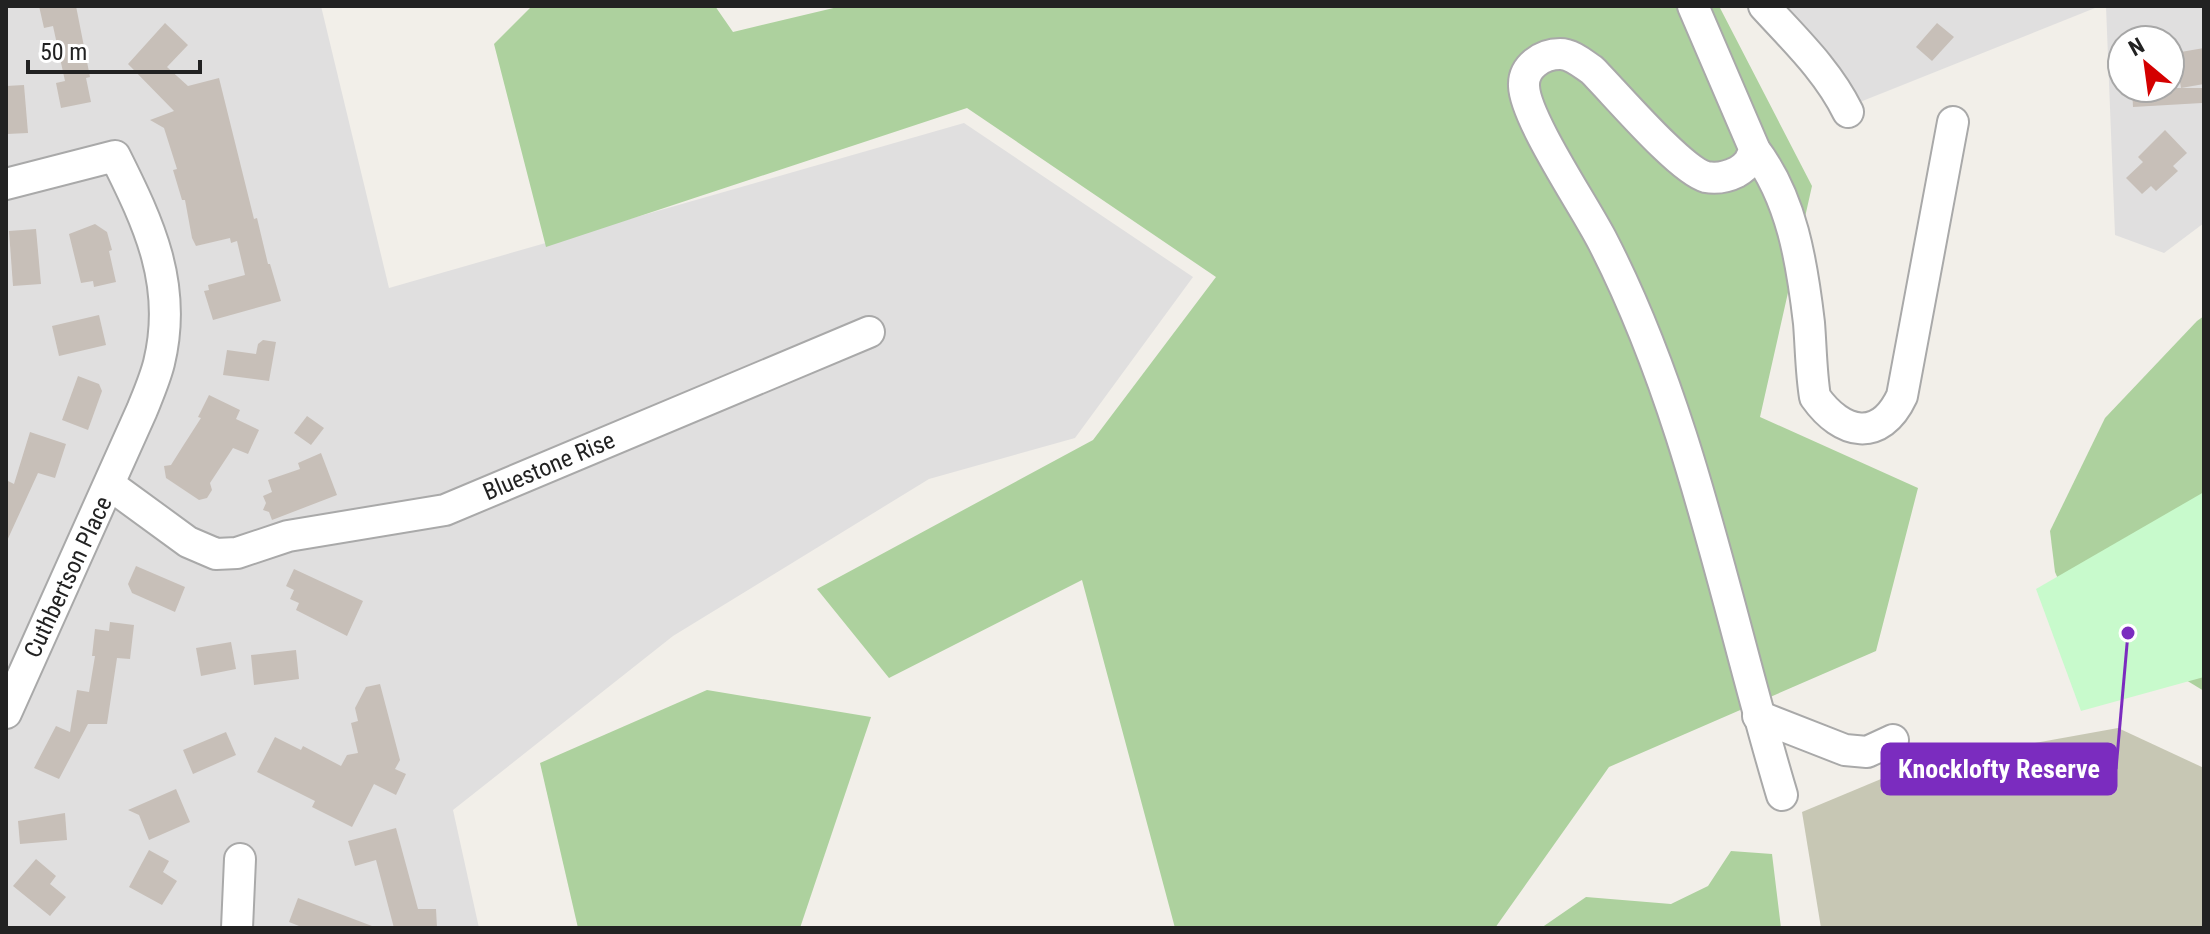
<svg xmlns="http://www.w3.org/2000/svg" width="2210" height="934" font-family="'Roboto Condensed',sans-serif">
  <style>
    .residential { fill: #e0dfdf; fill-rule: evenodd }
    .construction { fill: #c7c7b4 }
    .forest { fill: #add19e }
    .park { fill: #c8facc }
    .building { fill: #c7bfb8 }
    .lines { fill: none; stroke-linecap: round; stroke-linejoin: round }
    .minor-casing { stroke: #a9a9a9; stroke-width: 34 }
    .minor { stroke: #fff; stroke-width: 30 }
    .labels { text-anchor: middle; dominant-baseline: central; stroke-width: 6; stroke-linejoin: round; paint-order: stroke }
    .street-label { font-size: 24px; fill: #222; stroke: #fff }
    .leader { fill: none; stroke: #7b2cbf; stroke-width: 3 }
    .callout-dot { fill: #7b2cbf; stroke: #fff; stroke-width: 3 }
    .callout { fill: #7b2cbf; stroke: #7b2cbf; stroke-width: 3 }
    .callout-label { font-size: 26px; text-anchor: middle; font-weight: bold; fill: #fff }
  </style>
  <rect width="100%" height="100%" fill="#f2efe9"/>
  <!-- residential -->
  <g class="residential">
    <polygon points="6,6 321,6 389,288 964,123 1193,277 1075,438 929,479 673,636 453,810 479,928 6,928"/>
    <polygon points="1776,6 2100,6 1860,102"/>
    <path d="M 2106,6 L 2204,6 L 2204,223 L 2164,253 L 2115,235 ZM 2122,40 L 2170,40 L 2170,88 L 2122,88 Z"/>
  </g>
  <!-- construction -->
  <polygon class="construction" points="2118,728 2204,768 2204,928 1821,928 1802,812 1917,764"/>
  <!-- forest -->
  <g class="forest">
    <polygon points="532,6 715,6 733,32 842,6 1719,6 1812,186 1760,417 1918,488 1876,651 1609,767 1495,928 1175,928 1082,580 889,678 817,589 1093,440 1216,277 967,108 546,247 494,44"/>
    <polygon points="2204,316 2204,691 2072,611 2055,572 2050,531 2105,418 2197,321"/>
    <polygon points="707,690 871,717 800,928 578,928 540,763"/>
    <polygon points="1731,851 1772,854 1781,928 1541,928 1586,897 1671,904 1708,886"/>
  </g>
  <!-- park -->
  <polygon class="park" points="2204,492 2204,677 2081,711 2036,589"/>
  <!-- building -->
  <g class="building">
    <polygon points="39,6 76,6 90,77 86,78 91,102 61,108 56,83 65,81 53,26 44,28"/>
    <polygon points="165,23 188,45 167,67 188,86 219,78 254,219 257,218 268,264 270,264 281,301 213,320 204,291 209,290 208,285 245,275 237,241 231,243 230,238 196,246 192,238 185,200 182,200 173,170 177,169 164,128 150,120 174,111 128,64"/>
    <polygon points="1937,23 1954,37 1932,61 1916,47"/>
    <polygon points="2204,48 2204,84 2181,88 2175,53"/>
    <polygon points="24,85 28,133 7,134 6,86"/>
    <polygon points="2132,88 2202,88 2202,103 2133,107"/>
    <polygon points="2165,130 2187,153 2173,166 2178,171 2156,191 2151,186 2142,194 2126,178 2143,162 2138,157"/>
    <polygon points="95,224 107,232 112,250 109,251 116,282 94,287 93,281 81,283 69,234"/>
    <polygon points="36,229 41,284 13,286 9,231"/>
    <polygon points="99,315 106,345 59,356 52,326"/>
    <polygon points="263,340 276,342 269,381 223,375 227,350 256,354 258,344"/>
    <polygon points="78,376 99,384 102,391 88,430 62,420"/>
    <polygon points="209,395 240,410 236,419 259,430 248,454 233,448 210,483 212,490 207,498 199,500 166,478 164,466 171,465 183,446 201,418 198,417"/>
    <polygon points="307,416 324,428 311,445 294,433"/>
    <polygon points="30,432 66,444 55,478 38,473 6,543 6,480 14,484"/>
    <polygon points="321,453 337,495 272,520 269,512 263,510 266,503 263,496 272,492 268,480 300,469 298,463"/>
    <polygon points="136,566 185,587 175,612 132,593 128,584"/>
    <polygon points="294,569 363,601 347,636 296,610 299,603 290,599 294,590 286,586"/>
    <polygon points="110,622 134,625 130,659 117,658 107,724 88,724 59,779 34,768 56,726 70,732 77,690 89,692 95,656 92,656 95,629 109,631"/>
    <polygon points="231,642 236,669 201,676 196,648"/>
    <polygon points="296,650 299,679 254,685 251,655"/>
    <polygon points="380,684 400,760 395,769 406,774 396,795 374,784 352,827 312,807 315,801 257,772 275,737 301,750 303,746 341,766 347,755 358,753 351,723 358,721 355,708 366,687"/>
    <polygon points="226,732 236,755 193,774 183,750"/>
    <polygon points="176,789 190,822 149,840 139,815 128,810"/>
    <polygon points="65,813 67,840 20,844 18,821"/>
    <polygon points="396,828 418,909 436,909 437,928 394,928 376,860 355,866 348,841"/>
    <polygon points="149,850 169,861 163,872 177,881 162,905 129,887"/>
    <polygon points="36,859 56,876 50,884 66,897 50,916 13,886"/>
    <polygon points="298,898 372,926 371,928 304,928 289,922"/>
  </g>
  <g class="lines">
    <!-- minor casing -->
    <g class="minor-casing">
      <g id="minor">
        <path d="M 1693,6 L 1754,148 C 1752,160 1747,166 1737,172 C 1727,177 1717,179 1706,177 C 1680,170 1615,93 1592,70 C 1583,64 1572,54 1560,54 C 1542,54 1523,67 1524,86 C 1525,119 1586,208 1603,242 C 1691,413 1727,612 1782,795"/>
        <path d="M 1764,6 C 1795,40 1828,71 1848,112"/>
        <path d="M 1754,149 C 1792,198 1802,263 1809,323 C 1811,348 1811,372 1815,397 C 1842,435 1880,443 1902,396 L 1953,122"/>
        <path d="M 6,184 L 115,156 C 149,224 178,285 159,363 C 155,379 148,395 142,410 L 6,713"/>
        <polyline points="110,485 188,542 216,554 237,553 288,536 445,510 869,332"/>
        <polyline points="1758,716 1845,750 1867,752 1893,740"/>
        <polyline points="237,928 240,859"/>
      </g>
    </g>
    <!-- minor -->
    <use href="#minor" class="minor"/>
  </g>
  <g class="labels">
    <!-- street labels -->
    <g class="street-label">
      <text transform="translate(549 466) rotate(-23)">Bluestone Rise</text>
      <text transform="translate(68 577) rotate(-65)">Cuthbertson Place</text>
    </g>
  </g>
  <!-- callouts -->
  <path class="leader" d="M2128 633L2116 769"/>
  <circle class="callout-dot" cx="2128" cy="633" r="8"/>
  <rect class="callout" x="1882" y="744" width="234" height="50" rx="8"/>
  <g class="callout-label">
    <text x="1999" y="778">Knocklofty Reserve</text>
  </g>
  <!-- border -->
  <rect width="2210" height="934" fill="none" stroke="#222222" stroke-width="16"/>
  <!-- north arrow -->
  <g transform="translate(2146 64) rotate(331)"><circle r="38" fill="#ffffff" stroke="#a7a7a7" stroke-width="2"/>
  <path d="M0-6L14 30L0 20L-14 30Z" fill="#d40000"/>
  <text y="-12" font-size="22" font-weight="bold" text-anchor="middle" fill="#222222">N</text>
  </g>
  <!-- scale -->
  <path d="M28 60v12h172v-12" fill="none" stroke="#222222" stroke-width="4"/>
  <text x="40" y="60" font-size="24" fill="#222222" stroke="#ffffff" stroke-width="6" paint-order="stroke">50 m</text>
</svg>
